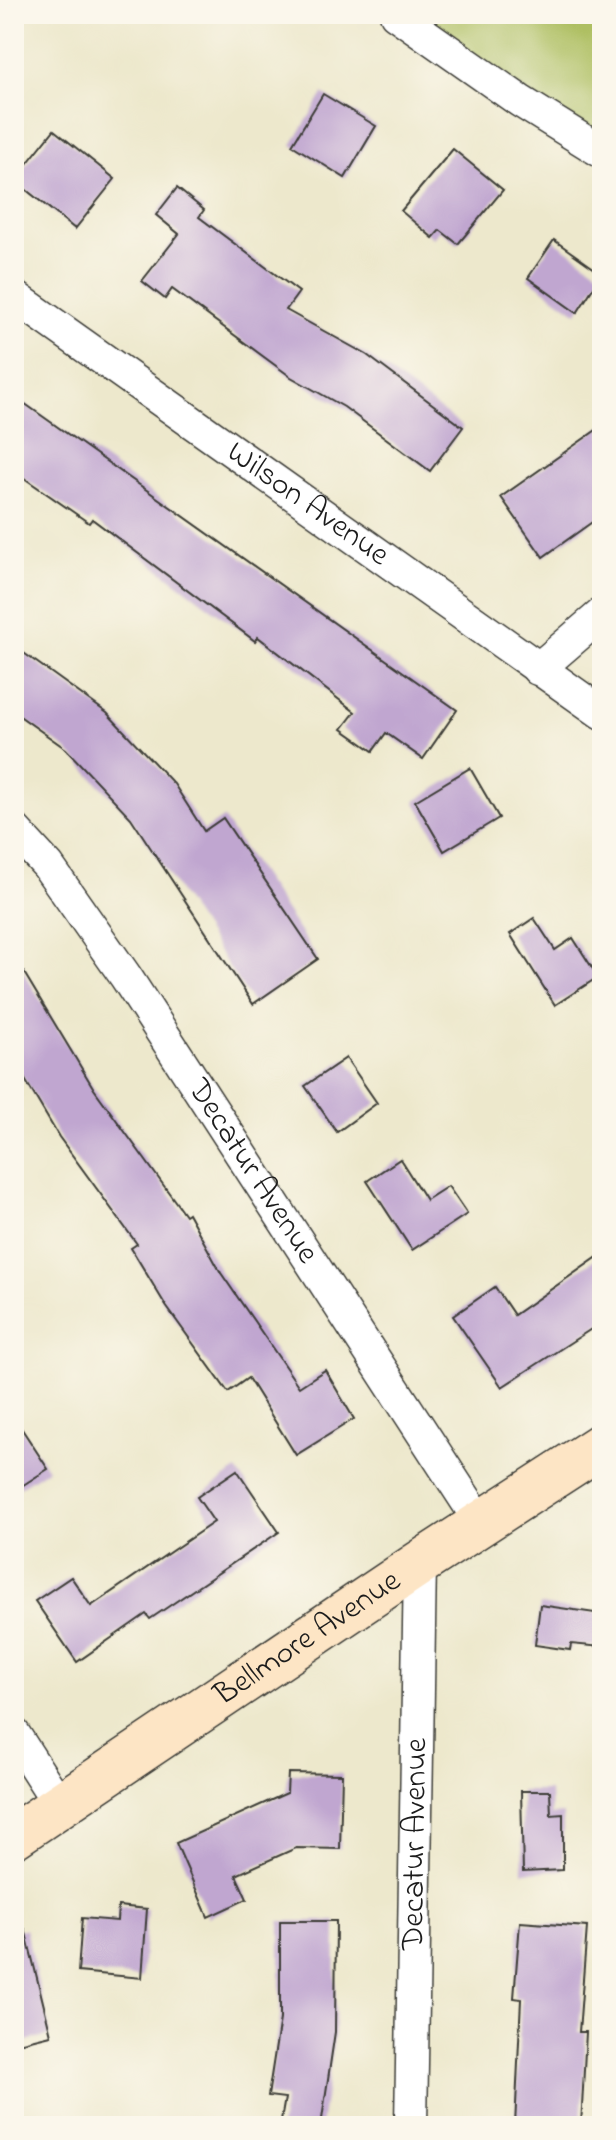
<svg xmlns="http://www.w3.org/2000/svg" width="616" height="2140" font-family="'Indie Flower',sans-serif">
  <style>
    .green { fill: #aebf62; stroke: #656e3f; stroke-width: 2 }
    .building { fill: #c0a6d0 }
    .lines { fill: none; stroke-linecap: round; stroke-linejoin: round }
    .street-casing { stroke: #3b3b36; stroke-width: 35 }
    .secondary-casing { stroke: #3b3b36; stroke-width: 47 }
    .street { stroke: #fff; stroke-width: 32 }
    .secondary { stroke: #fde5c5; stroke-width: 44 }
    .labels { text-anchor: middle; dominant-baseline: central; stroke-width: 6; stroke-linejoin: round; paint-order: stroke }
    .street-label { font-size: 32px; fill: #1c1c1c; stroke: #fbf7ec }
  </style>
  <rect width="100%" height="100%" fill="#fbf7ec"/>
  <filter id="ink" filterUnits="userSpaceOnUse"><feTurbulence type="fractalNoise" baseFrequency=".0125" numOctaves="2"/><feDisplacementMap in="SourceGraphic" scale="16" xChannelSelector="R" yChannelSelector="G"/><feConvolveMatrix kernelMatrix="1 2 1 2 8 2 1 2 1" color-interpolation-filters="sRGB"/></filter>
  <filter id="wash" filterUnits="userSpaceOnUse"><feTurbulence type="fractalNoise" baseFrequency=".006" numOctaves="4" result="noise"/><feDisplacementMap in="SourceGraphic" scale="32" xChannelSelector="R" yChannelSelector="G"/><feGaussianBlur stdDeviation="1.8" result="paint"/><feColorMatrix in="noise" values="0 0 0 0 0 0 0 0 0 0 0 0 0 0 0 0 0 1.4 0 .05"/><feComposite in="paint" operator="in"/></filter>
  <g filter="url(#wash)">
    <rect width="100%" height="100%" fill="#ede8cc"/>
    <!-- green -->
    <polygon class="green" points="409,14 602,14 602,143"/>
    <g id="blocks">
      <!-- building -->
      <g class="building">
        <polygon points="323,94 376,126 345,178 292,145"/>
        <polygon points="54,130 115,179 75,229 14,180"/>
        <polygon points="453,149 503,190 458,244 440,230 433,238 401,211"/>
        <polygon points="177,188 204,210 199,217 299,292 286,310 367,355 463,427 430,471 344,407 291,377 172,289 165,299 142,281 179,234 156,215"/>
        <polygon points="554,240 602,274 577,313 528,278"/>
        <polygon points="14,396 457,710 423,759 386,733 373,751 342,729 355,712 258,637 255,641 92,519 89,523 14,471"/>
        <polygon points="602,426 602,515 543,557 501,497"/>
        <polygon points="14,646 107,713 174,784 204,831 223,818 318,959 253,1004 131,818 66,749 14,712"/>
        <polygon points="470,768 499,818 444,851 415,801"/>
        <polygon points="534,918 555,950 573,938 598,977 555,1005 510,934"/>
        <polygon points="14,956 94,1089 185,1215 188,1213 221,1273 299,1387 325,1370 354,1419 296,1455 248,1378 228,1392 166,1306 131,1248 137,1244 59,1137 14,1061"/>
        <polygon points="346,1058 377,1103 337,1132 305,1086"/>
        <polygon points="400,1159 426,1200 448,1186 467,1214 412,1250 367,1181"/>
        <polygon points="602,1254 602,1322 502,1387 453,1316 495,1287 514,1315"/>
        <polygon points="14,1417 48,1469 14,1491"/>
        <polygon points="237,1470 279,1532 150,1619 146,1614 77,1662 35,1601 71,1577 91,1606 214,1522 197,1497"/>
        <polygon points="540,1605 602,1614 602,1647 571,1644 570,1650 535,1645"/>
        <polygon points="288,1773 342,1774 340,1849 296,1848 236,1875 247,1899 208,1917 176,1843 287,1793"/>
        <polygon points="521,1791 550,1791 551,1815 563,1814 563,1870 523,1872"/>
        <polygon points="118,1906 147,1909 142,1978 78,1972 82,1918 117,1921"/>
        <polygon points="280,1921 336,1921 335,2032 321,2126 280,2126 285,2098 268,2096 280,2019"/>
        <polygon points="520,1922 587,1927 579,2032 586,2032 581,2126 515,2126 521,1999 514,1998"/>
        <polygon points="25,1929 51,2035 14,2044 14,1930"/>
      </g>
    </g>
  </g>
  <g filter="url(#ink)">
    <use href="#blocks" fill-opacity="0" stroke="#3b3b36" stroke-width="2"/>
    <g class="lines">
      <!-- street casing -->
      <g class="street-casing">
        <g id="street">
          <polyline points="396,14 520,101 602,152"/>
          <path id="s1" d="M 14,296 L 602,713"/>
          <polyline points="538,669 602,614"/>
          <path id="s2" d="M 14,829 L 48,866 L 126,977 L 481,1523"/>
          <polyline points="14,1734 59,1804"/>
          <path id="s3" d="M 411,2126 L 420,1563"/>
        </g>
      </g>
      <!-- secondary casing -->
      <g class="secondary-casing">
        <g id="secondary">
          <path id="s4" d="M 14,1836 L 420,1563 L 602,1445"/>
        </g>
      </g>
      <!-- street -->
      <use href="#street" class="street"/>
      <!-- secondary -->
      <use href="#secondary" class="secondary"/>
    </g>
  </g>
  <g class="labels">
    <!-- street labels -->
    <g class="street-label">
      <text stroke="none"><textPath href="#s1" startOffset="360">Wilson Avenue</textPath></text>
      <text stroke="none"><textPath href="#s2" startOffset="418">Decatur Avenue</textPath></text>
      <text stroke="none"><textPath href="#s4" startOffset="354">Bellmore Avenue</textPath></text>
      <text stroke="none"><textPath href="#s3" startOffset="282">Decatur Avenue</textPath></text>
    </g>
  </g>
  <!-- margin -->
  <rect width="616" height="2140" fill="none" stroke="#fbf7ec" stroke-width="48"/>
</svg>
